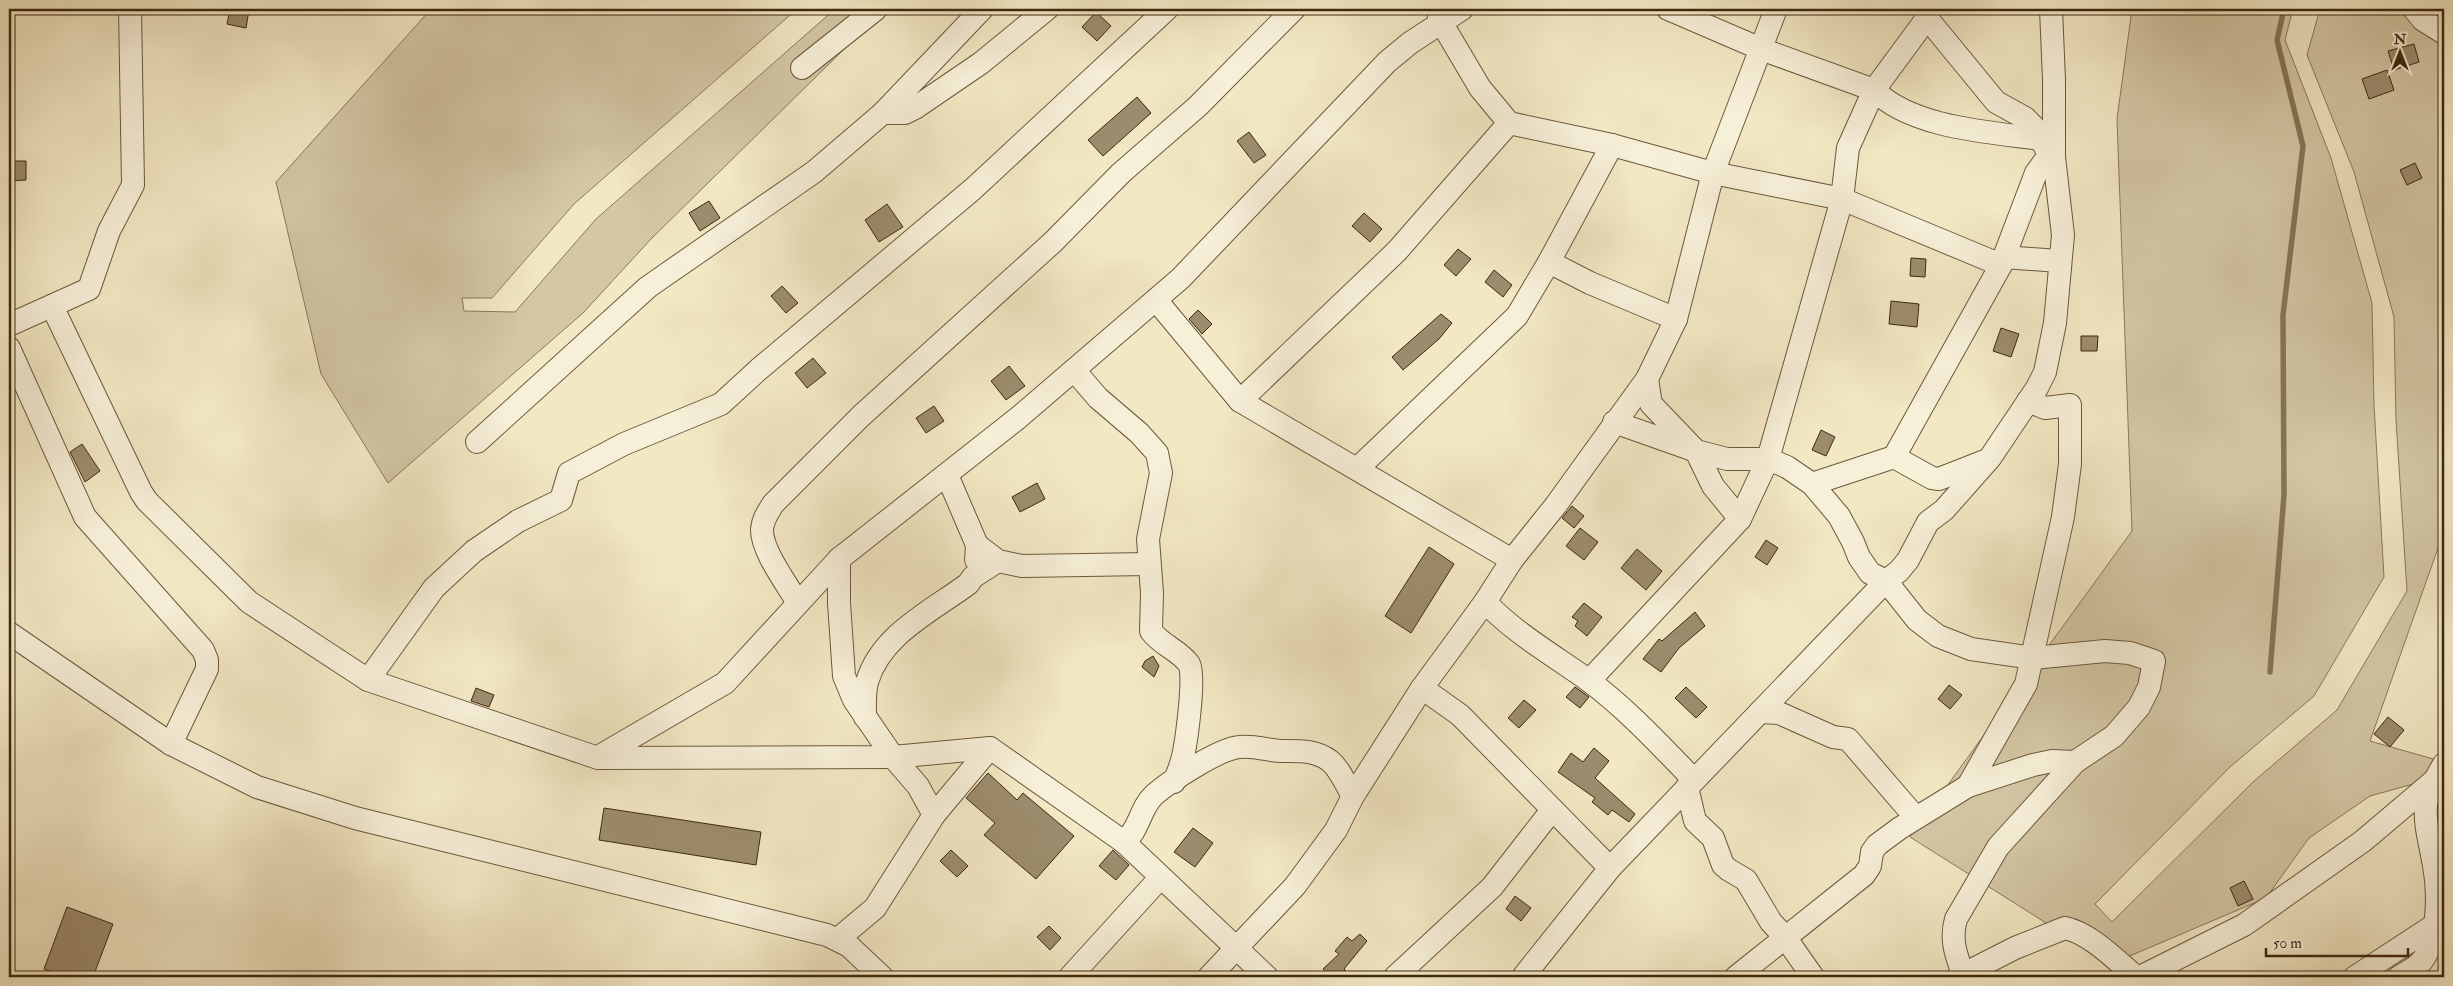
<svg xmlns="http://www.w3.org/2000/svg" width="2453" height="986" font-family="'IM FELL Double Pica',serif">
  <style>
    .green { fill: #d4c7a5; stroke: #8a785a }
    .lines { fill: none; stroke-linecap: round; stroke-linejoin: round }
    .stream { stroke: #867456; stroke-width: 5.5 }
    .building { fill: #9c8c6d; stroke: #3f280f }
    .minor-casing { stroke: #6c583c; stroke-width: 24 }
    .minor { stroke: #f7f0d9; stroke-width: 22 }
  </style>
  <rect width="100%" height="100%" fill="#f2e8c4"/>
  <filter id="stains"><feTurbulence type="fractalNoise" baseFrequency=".004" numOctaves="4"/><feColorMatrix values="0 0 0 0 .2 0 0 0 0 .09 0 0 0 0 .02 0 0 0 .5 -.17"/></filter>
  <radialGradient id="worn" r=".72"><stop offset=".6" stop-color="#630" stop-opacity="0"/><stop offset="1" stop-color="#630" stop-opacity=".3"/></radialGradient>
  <!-- green -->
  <g class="green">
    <polygon points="431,9 797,9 574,204 492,298 462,298 464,311 515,312 596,219 835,9 885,9 651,239 583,313 388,483 321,374 276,182"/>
    <polygon points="2132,9 2293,9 2285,40 2331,158 2372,303 2374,405 2384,577 2314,696 2230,767 2095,904 2112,922 2253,782 2337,710 2407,591 2396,420 2394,317 2354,172 2307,55 2320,9 2444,9 2444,531 2370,741 2444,762 2442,776 2370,796 2309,838 2266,898 2111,964 1910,837 2132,531 2117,119"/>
  </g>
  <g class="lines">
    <!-- stream -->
    <polyline class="stream" points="2270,672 2284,495 2283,315 2303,146 2277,40 2284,9"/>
  </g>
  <!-- building -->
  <g class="building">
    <polygon points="230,9 249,10 246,28 227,24"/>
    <polygon points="1096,12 1111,26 1097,41 1082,27"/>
    <polygon points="2414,44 2419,62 2394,70 2388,51"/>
    <polygon points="2387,70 2394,90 2369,99 2362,79"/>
    <polygon points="1137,97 1151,113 1103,156 1088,140"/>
    <polygon points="1249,132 1266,155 1254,163 1237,141"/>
    <polygon points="9,161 26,161 26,180 9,181"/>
    <polygon points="2415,163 2422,178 2407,185 2400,170"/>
    <polygon points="709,201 720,218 700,231 689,213"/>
    <polygon points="887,204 903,227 879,242 865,220"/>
    <polygon points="1364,213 1382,229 1370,242 1352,226"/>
    <polygon points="1458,249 1471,259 1456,276 1444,265"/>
    <polygon points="1911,258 1926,259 1925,277 1910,276"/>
    <polygon points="1494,270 1512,285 1503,297 1485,282"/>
    <polygon points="782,286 798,303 786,313 771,296"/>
    <polygon points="1891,301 1919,304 1917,327 1889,324"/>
    <polygon points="1198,310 1212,324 1202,334 1189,319"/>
    <polygon points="1441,314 1452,323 1439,339 1403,370 1392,357"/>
    <polygon points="2001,328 2019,334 2011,357 1993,351"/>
    <polygon points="2081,336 2098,336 2097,351 2081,351"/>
    <polygon points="813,358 826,373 807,388 795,373"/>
    <polygon points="1009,366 1025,386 1006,400 991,381"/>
    <polygon points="934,406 944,421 926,433 916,418"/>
    <polygon points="1821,430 1835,437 1826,456 1812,450"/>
    <polygon points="82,444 100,471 85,482 70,452"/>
    <polygon points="1037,483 1045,499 1020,512 1012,497"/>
    <polygon points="1572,506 1584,516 1574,528 1562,518"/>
    <polygon points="1580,528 1598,542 1584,560 1566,546"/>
    <polygon points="1766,540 1778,548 1767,565 1755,557"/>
    <polygon points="1429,547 1454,564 1411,633 1385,616"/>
    <polygon points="1637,549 1662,571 1646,590 1621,568"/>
    <polygon points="1584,603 1602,617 1587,636 1575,626 1578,621 1572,617"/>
    <polygon points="1695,612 1705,626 1679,648 1661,672 1643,659 1659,639 1662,641"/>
    <polygon points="1153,656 1159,666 1154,677 1142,667 1145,661"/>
    <polygon points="1949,685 1962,695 1950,709 1938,699"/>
    <polygon points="1575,687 1589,697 1580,708 1566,697"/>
    <polygon points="1686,687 1707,707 1696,718 1675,698"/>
    <polygon points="476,688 494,695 489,707 471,701"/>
    <polygon points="1524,700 1536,710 1519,728 1508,718"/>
    <polygon points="2388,717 2404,730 2390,747 2374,734"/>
    <polygon points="1594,748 1609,761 1595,778 1635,814 1629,822 1612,810 1608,815 1592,802 1595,798 1558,772 1571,753 1583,762"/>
    <polygon points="988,773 1017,800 1023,793 1074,836 1036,879 984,835 995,823 966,798"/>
    <polygon points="604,808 761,832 756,865 599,840"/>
    <polygon points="1193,828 1213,843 1195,867 1174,852"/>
    <polygon points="951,850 968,866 957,877 940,861"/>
    <polygon points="1113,850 1129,865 1116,880 1099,866"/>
    <polygon points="2244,881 2253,899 2238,906 2230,888"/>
    <polygon points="1515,896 1531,908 1521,921 1506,909"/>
    <polygon points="67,907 113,924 93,977 67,977 44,969"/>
    <polygon points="1049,926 1061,938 1050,950 1037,937"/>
    <polygon points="1360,934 1367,941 1344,969 1352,977 1330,977 1323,969 1339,954 1335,951 1347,937 1352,941"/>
  </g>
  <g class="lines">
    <!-- minor casing -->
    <g class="minor-casing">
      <g id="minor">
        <polyline points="1437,9 1441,22 1480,88 1509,123 1612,145 1713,173 1842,199 2001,265"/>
        <path d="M 1668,9 L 1761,49 L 1874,90 C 1912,128 1989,132 2041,139 L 2047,151 L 2054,157 L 2044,162 L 2036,173 L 2001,265 L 1894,457 L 1812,484"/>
        <polyline points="1925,9 1927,18 1996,102 2025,118 2034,127 2041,139"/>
        <polyline points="2414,9 2423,20 2444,33"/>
        <polyline points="802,68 876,9"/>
        <polyline points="883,113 905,113 915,108 981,63 1047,9"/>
        <polyline points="2003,257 2059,261"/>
        <polyline points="1549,262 1590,283 1676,319"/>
        <polyline points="1156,300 1240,401 1512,560"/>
        <polyline points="52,306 141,492 147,501 249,602 368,680 598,758 893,757 990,748 1124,842 1267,977"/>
        <polyline points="9,325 89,289 109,231 133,185 130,9"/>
        <polyline points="9,348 85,517 203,650 207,660 207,669 171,744"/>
        <path d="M 1074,370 L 1098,398 L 1139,433 L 1157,453 L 1161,473 L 1148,539 L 1152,593 L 1151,631 C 1161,645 1179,650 1189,664 C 1196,673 1186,746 1182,760 C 1180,768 1177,775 1174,782"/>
        <polyline points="1647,379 1651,404 1696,451 1713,486 1740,519"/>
        <polyline points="1240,401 1397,251 1509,123"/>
        <path d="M 1614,422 L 1696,451 L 1727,459 L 1768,459 L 1787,467 L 1812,484 L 1839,516 L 1853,542 L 1859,557 L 1870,573 L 1886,581 L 1917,620 L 1938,636 L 1971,649 L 2033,658 L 2105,651 L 2130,653 L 2154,661 L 2149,687 L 2139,707 L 2114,736 L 2075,762 L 1998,847 L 1956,919 C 1950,939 1956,955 1963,974"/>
        <polyline points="477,442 648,287 814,172 883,113 982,9"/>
        <polyline points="1894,457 1932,478 1939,479 1985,461"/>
        <polyline points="1358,468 1517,316 1549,262 1612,145"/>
        <polyline points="947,475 977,545 976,560"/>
        <polyline points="977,545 998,561 1022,566 1148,564"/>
        <polyline points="839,559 839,603 844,676 854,700 893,757 918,786 934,815"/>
        <path d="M 1485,602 C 1516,634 1553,655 1588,680 C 1627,709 1660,745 1694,780"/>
        <path d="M 798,603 C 787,584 761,550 762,529 C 763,519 768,512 773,504 L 861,416 L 1053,242 L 1121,173 L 1198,106 L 1294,9"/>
        <polyline points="9,633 171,744 257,787 355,818 827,935 849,946 882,977"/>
        <polyline points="368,680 434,588 474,551 518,521 561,500 569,473 624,444 721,404 758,370 973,189 1167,9"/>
        <polyline points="1589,681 1740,519 1768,459 1842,199 1848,148 1874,90 1927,18"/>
        <polyline points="1422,688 1460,715 1610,868"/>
        <polyline points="1760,712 1779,713 1833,737 1848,739 1916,818"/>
        <path d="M 865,717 C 865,706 864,693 867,682 C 881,635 930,612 968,584 L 973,577 L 998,561"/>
        <polyline points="598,757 725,683 839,559 1018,418 1181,278 1387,62 1410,43 1462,9"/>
        <polyline points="1968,786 2026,684 2063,517 2070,464 2070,405 2045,408 2028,401"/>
        <polyline points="1687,787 1695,821 1713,838 1723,865 1729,870 1746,880 1771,922 1785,937 1813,977"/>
        <path d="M 1124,842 C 1139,831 1140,808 1154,795 C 1170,781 1220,748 1240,747 C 1254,745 1269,751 1282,751 C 1299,751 1316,750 1330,761 C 1340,769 1346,785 1353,796"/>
        <polyline points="838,939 875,908 934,815 990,748"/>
        <polyline points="1070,977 1160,878"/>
        <polyline points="1209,977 1295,886 1336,830 1353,796 1422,688 1485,602 1512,560 1556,505 1647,379 1676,319 1713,173 1776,9"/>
        <polyline points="1395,977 1492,887 1552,810"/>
        <polyline points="1523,977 1610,868 1886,581 1899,571 1908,560 1928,522 1944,510 1990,458 2037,388 2045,372 2055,323 2063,235 2054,157 2054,80 2051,9"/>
        <polyline points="1736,977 1864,875 1870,866 1872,852 1877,845 1900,828 1968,786 2033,765 2052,761 2075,762"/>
        <path d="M 1958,977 L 2015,948 L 2065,928 C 2090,933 2117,961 2136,977"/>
        <polyline points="2140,977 2244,925 2363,841 2435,780"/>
        <polyline points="2355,977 2436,924"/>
        <path d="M 2399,977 C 2406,973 2415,968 2421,962 C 2439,941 2439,891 2434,866 C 2431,846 2424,825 2426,805 C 2428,791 2437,776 2444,764"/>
      </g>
    </g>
    <!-- minor -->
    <use href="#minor" class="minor"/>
  </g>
  <!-- margin -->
  <rect width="2453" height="986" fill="none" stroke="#f2e8c4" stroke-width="30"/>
  <rect x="10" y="10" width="2433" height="966" fill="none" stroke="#3f280f" stroke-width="2.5"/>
  <rect x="15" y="15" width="2423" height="956" fill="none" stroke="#3f280f"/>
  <!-- north arrow -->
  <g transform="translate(2400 52)" stroke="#f7f0d9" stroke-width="4" paint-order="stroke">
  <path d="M0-4L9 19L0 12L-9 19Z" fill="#3f280f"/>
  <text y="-8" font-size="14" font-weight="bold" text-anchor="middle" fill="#3f280f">N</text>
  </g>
  <!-- scale -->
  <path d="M2266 948v8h142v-8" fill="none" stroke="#3f280f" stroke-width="2.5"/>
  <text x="2273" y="948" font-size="15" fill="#3f280f" stroke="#f7f0d9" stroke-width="4" paint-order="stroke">50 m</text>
  <rect width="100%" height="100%" filter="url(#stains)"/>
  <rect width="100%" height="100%" fill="url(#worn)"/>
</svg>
